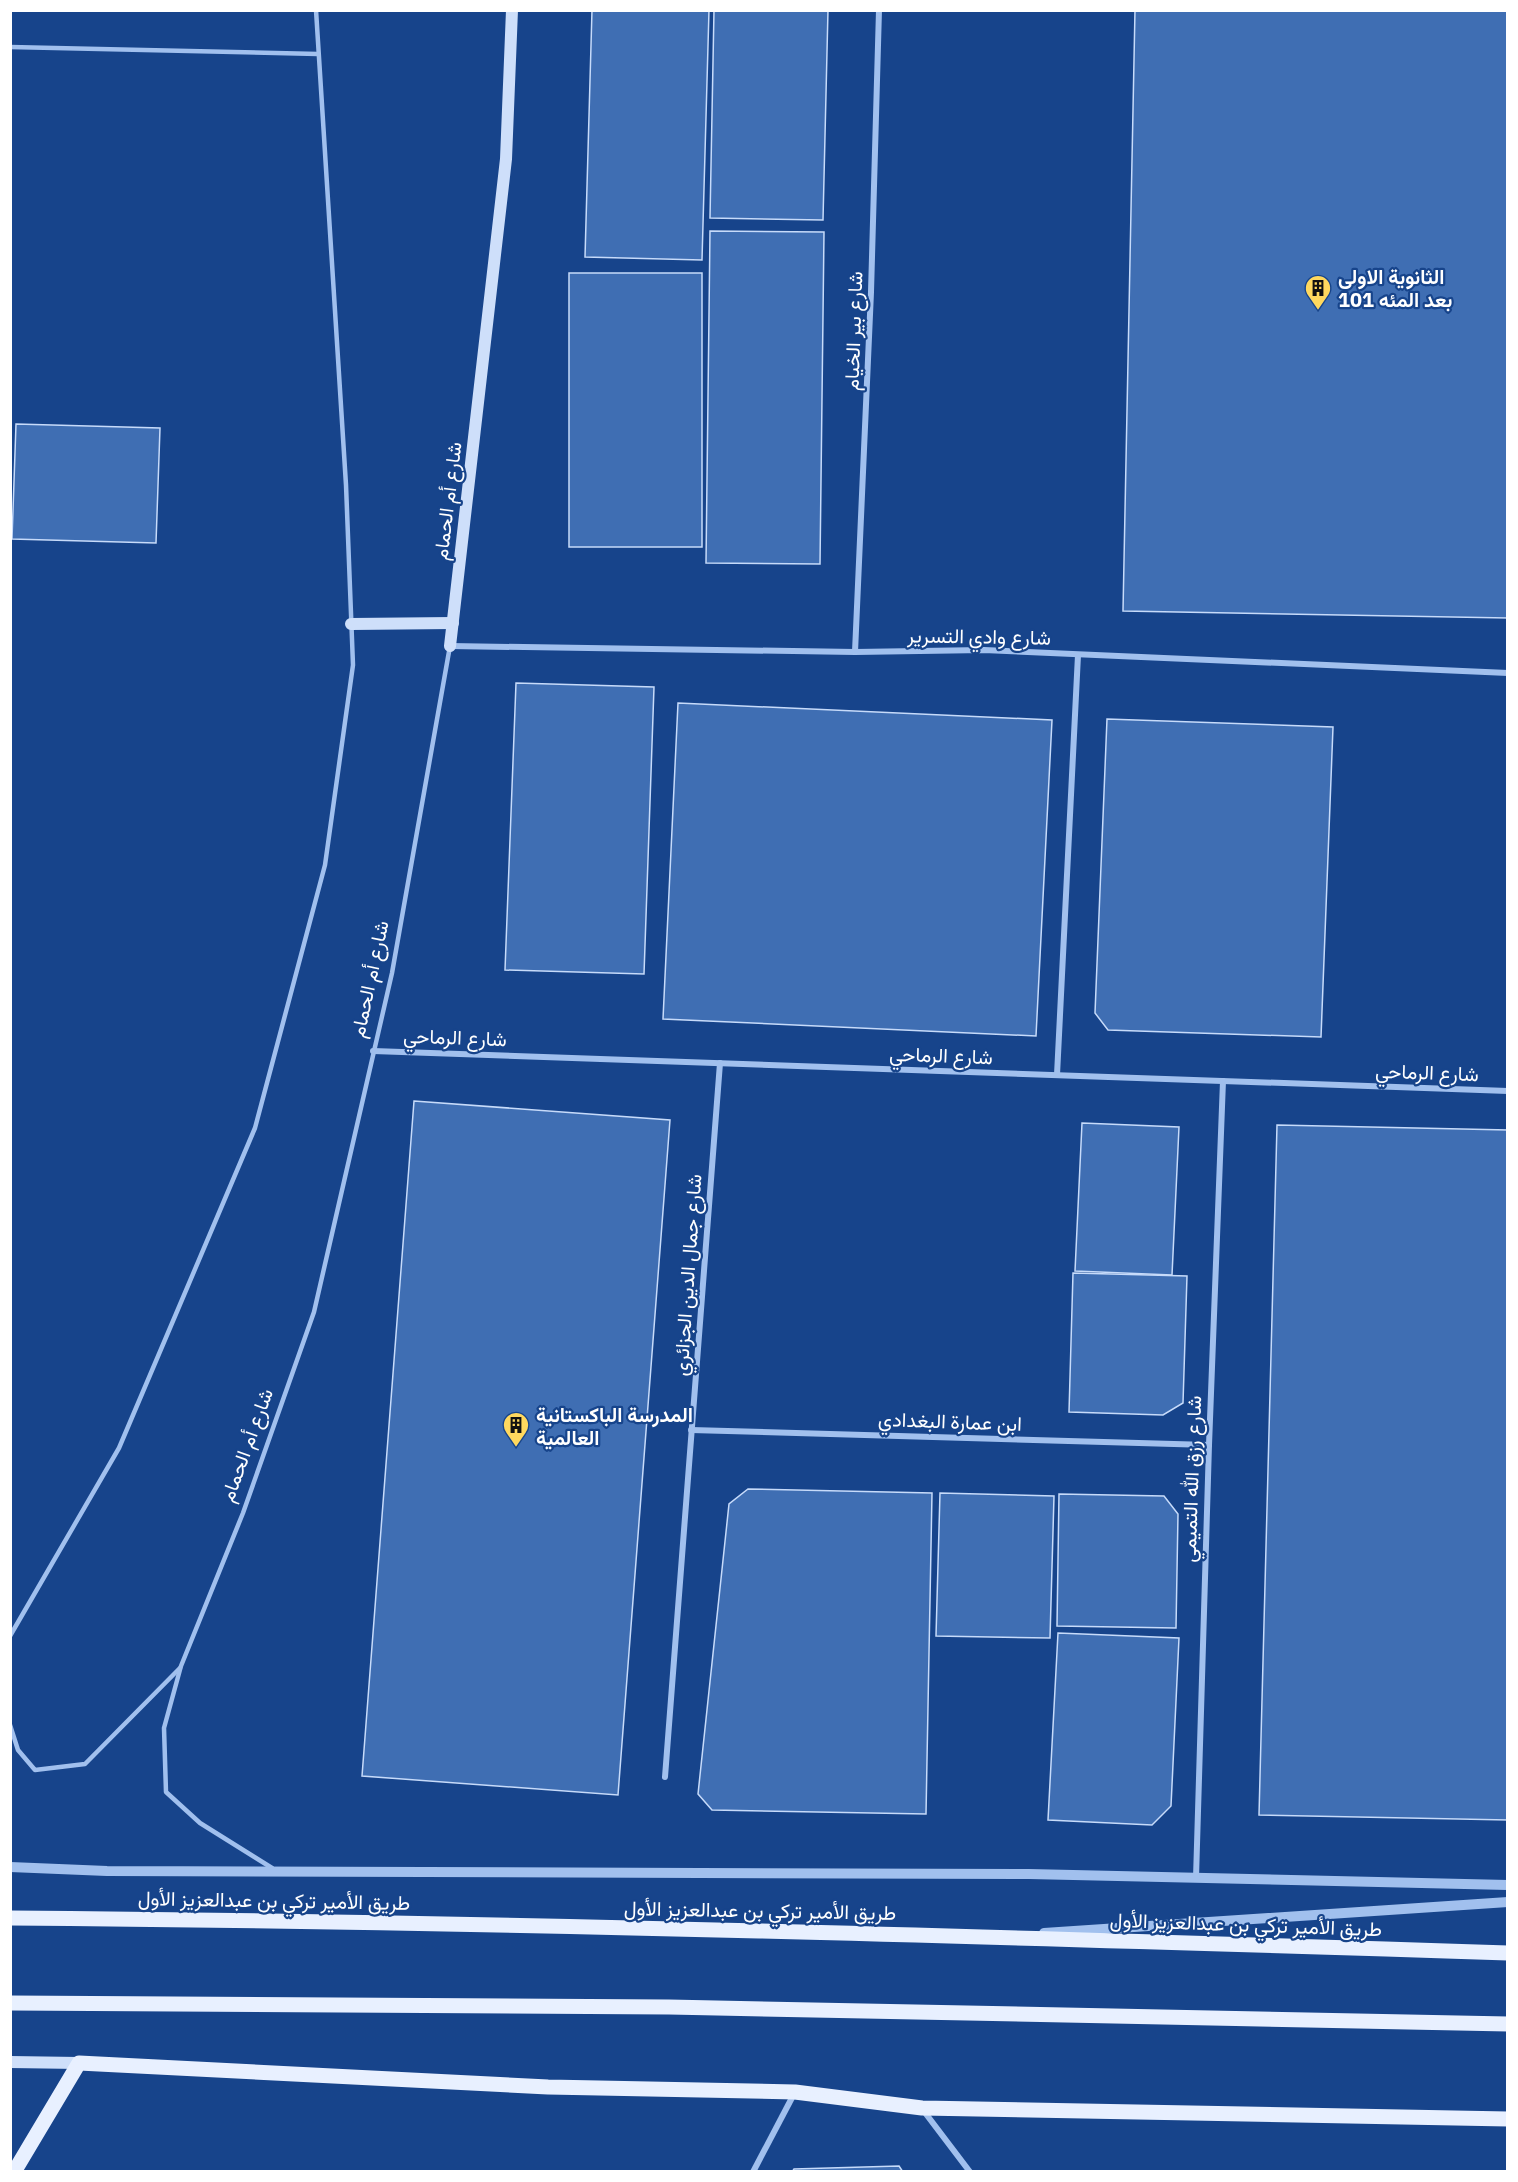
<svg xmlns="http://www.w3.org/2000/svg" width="1518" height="2182" font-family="'IBM Plex Sans',Vazirmatn,sans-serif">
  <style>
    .building { fill: #3f6eb3; stroke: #c7dbfa; stroke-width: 1.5 }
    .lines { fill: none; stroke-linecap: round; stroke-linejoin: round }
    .service { stroke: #a1c0ee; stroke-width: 4.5 }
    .minor { stroke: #a1c0ee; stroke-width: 6 }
    .tertiary { stroke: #a1c0ee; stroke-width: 10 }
    .secondary { stroke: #cedffa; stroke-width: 12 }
    .primary { stroke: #e8f0ff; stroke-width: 15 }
    .labels { text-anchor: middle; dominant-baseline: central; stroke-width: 4.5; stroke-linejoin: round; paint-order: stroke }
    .poi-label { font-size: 20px; font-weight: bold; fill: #fff; stroke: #17448b; text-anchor: start }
    .street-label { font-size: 20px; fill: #fff; stroke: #17448b }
  </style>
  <rect width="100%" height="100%" fill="#17448b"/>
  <!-- building -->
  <g class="building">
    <polygon points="592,10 709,10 702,260 585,257"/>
    <polygon points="714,10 828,10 823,220 710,218"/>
    <polygon points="1135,10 1508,10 1508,618 1123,611"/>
    <polygon points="710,231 824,232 820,564 706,563"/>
    <rect x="569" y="273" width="133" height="274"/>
    <polygon points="16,424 160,428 156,543 12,539"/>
    <polygon points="516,683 654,687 644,974 505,970"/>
    <polygon points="678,703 1052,720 1036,1036 663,1019"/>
    <polygon points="1107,719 1333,727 1321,1037 1108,1030 1095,1013"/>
    <polygon points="414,1101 670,1120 618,1795 362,1776"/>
    <polygon points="1082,1123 1179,1127 1172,1275 1075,1271"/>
    <polygon points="1277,1125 1508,1130 1508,1820 1259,1815"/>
    <polygon points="1073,1273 1187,1276 1183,1403 1163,1415 1069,1412"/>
    <polygon points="748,1489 932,1493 926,1814 712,1810 698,1794 729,1504"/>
    <polygon points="940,1493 1054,1496 1050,1638 936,1636"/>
    <polygon points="1059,1494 1164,1496 1178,1514 1176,1628 1057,1626"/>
    <polygon points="1058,1633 1179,1638 1171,1806 1152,1825 1048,1820"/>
    <polygon points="899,2166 903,2172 792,2172 794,2169"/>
  </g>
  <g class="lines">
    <!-- service -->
    <g class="service">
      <polyline points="10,47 318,54"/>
      <polyline points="10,1636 119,1448 255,1128 325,865 353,665 346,485 316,10"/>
      <polyline points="10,1725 18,1750 35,1770 85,1764 180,1668"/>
      <polyline points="272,1868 200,1823 166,1792 164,1728 181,1666 243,1513 314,1312 392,973 450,646"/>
    </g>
    <!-- minor -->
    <g class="minor">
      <polyline points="450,646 855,652 984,650 1508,673"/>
      <polyline points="855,652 871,292 879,10"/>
      <polyline points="373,1051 1508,1091"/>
      <polyline points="1057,1075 1078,655"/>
      <polyline points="691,1430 1209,1445"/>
      <polyline points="665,1777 720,1063"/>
      <polyline points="1196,1878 1209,1445 1223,1081"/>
      <polyline points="923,2110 970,2172"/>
      <polyline points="753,2172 795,2092"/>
    </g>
    <!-- tertiary -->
    <g class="tertiary">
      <polyline points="10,1867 107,1871 1029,1874 1508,1885"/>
      <polyline points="1044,1933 1508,1902"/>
    </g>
    <!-- secondary -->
    <g class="secondary">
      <polyline points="351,624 453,623"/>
      <polyline points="450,646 506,159 512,10"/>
      <polyline points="10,2062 79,2063"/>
    </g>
    <!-- primary -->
    <g class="primary">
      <path d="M 10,1918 C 510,1922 1009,1937 1508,1953"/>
      <polyline points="10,2003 669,2007 1508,2024"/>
      <polyline points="14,2172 79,2063 548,2087 795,2092 922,2108 1508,2119"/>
    </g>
  </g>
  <!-- icons -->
  <defs>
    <g id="building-pin" transform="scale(1.35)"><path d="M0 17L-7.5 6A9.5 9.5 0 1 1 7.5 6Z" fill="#ffd85e" stroke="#17448b"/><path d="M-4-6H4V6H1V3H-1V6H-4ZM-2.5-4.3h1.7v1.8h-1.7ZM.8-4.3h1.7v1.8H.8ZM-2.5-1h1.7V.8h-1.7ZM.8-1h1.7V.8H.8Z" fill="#111"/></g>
  </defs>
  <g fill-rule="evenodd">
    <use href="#building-pin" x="1318" y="288"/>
    <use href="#building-pin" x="516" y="1425"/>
  </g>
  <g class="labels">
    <!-- poi labels -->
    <g class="poi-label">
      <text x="1338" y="276">الثانوية الاولى<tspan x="1338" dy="23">بعد المئه 101</tspan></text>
      <text x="536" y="1414">المدرسة الباكستانية<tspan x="536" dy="23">العالمية</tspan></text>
    </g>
    <!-- street labels -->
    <g class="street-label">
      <text transform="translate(853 331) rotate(-88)">شارع بير الخيام</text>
      <text transform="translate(447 501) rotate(-83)">شارع أم الحمام</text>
      <text transform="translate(979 636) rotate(1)">شارع وادي التسرير</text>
      <text transform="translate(369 979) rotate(-78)">شارع أم الحمام</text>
      <text transform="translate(455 1037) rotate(2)">شارع الرماحي</text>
      <text transform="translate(941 1055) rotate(2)">شارع الرماحي</text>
      <text transform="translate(1427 1072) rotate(2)">شارع الرماحي</text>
      <text transform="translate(687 1275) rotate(-86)">شارع جمال الدين الجزائري</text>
      <text transform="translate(950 1421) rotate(2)">ابن عمارة البغدادي</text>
      <text transform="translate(246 1445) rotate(-70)">شارع أم الحمام</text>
      <text transform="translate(1191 1479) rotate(-88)">شارع رزق الله التميمي</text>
      <text transform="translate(274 1900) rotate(1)">طريق الأمير تركي بن عبدالعزيز الأول</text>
      <text transform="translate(760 1910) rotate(1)">طريق الأمير تركي بن عبدالعزيز الأول</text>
      <text transform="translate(1246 1924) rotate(2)">طريق الأمير تركي بن عبدالعزيز الأول</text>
    </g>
  </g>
  <!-- border -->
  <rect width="1518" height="2182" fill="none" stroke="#ffffff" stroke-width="24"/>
</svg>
